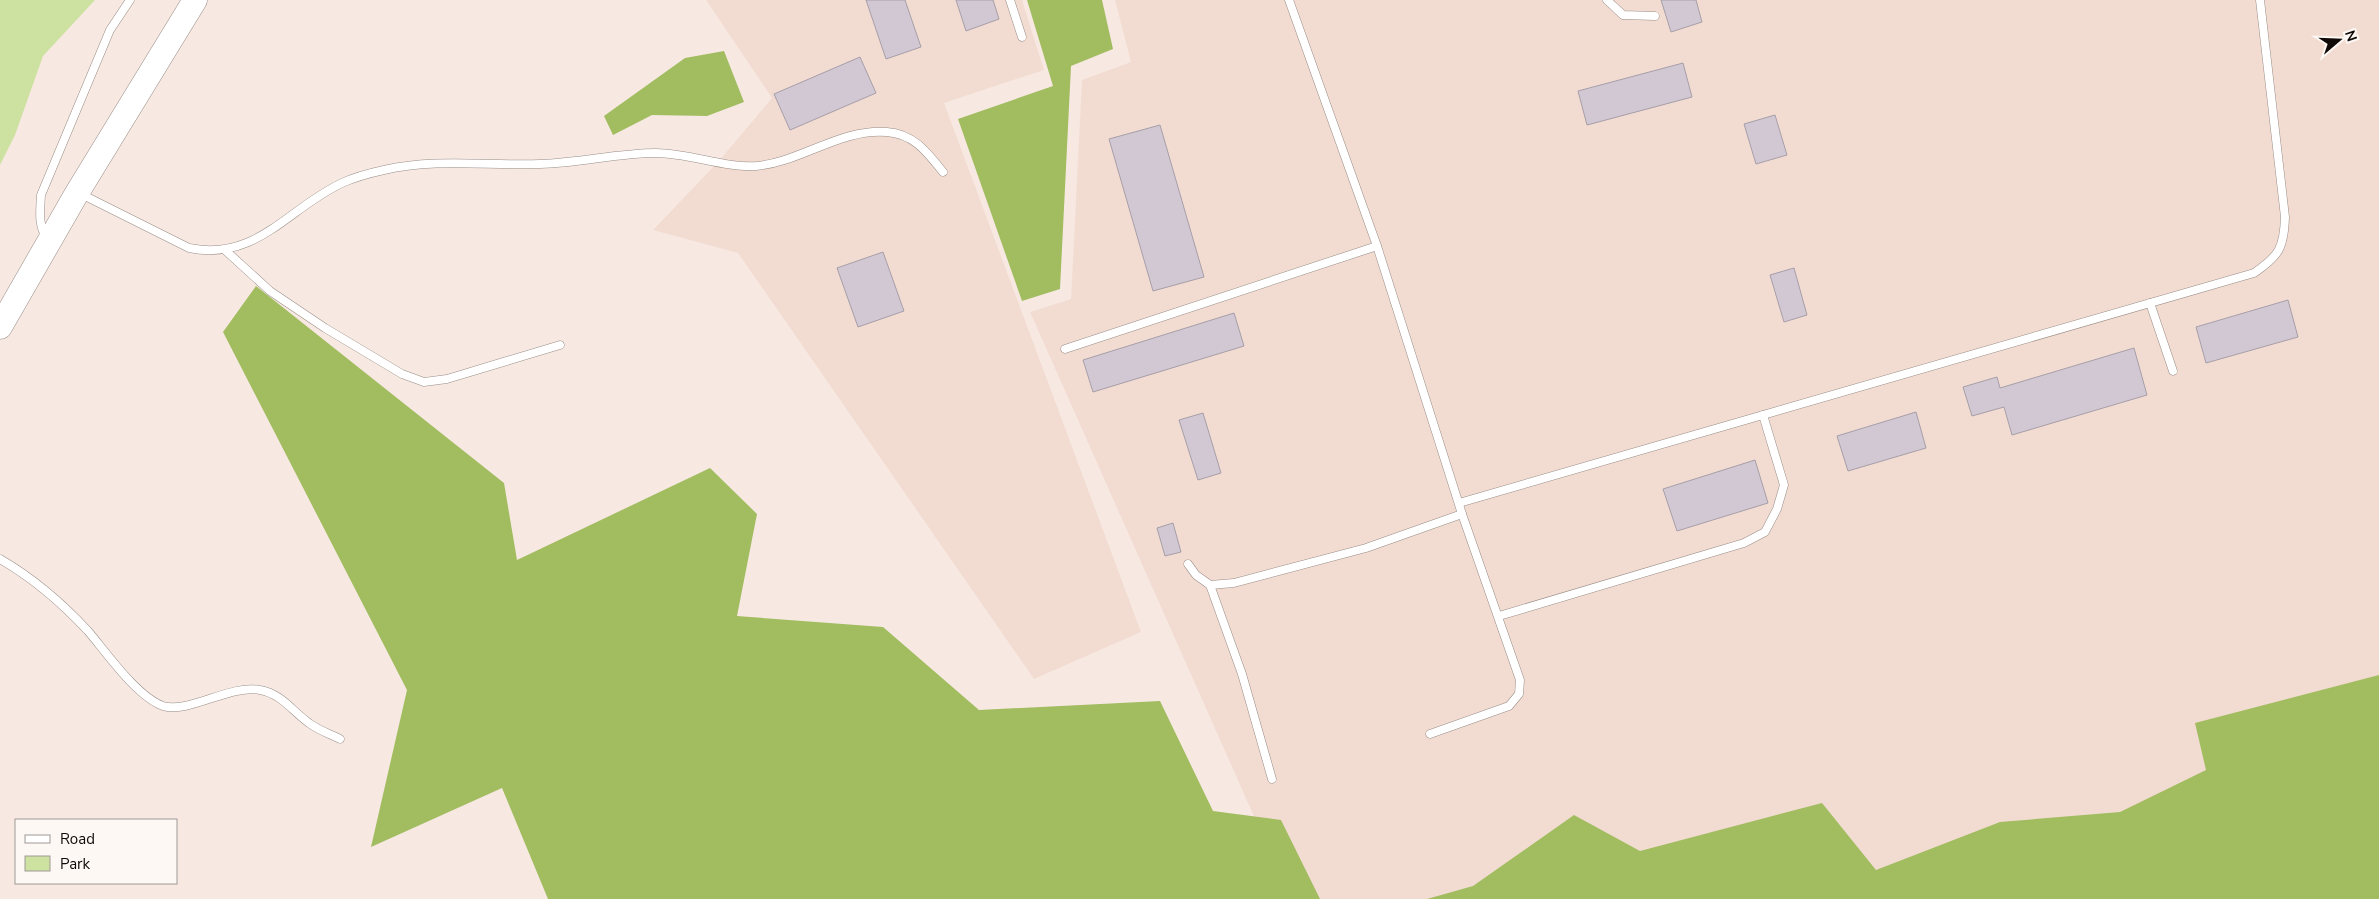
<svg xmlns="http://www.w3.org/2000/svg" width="2379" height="899" font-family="'Nunito Sans',sans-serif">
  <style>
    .built { fill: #f2dcd2 }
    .green { fill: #cde1a0 }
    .forest { fill: #a2bc60 }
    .building { fill: #d2c8d3; stroke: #a69ea8 }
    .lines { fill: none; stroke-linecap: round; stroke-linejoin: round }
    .lane-casing { stroke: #998d87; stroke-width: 9 }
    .primary-casing { stroke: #998d87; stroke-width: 25 }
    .lane { stroke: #fff; stroke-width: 8 }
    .primary { stroke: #fff; stroke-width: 24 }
  </style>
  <rect width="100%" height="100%" fill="#f7e9e2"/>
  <!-- built -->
  <g class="built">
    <polygon points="706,0 1022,0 1044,70 944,103 1141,632 1034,679 738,253 653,230 718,162 772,98"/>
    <polygon points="1115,0 2379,0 2379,827 2176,899 1297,899 1288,893 1030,312 1071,299 1082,80 1131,62"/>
  </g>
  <!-- green -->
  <polygon class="green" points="0,0 95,0 43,56 15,135 0,165"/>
  <!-- forest -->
  <g class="forest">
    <polygon points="1027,0 1102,0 1113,49 1071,66 1060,289 1022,301 958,119 1053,86"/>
    <polygon points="724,51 744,102 707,116 652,115 613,135 604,116 685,58"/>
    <polygon points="256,286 504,483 517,560 710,468 757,514 737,616 883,627 979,710 1160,701 1213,811 1281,820 1320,899 548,899 502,788 371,847 407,690 223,332"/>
    <polygon points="2379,675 2379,899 1427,899 1473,886 1574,815 1640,851 1822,803 1876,870 2000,822 2120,812 2206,770 2195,723"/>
  </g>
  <!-- building -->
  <g class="building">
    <polygon points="866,0 905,0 921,47 886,59"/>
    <polygon points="956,0 993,0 999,19 966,31"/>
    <polygon points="1661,0 1696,0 1702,22 1671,32"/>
    <polygon points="860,57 876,93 790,130 774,94"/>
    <polygon points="1683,63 1692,97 1587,125 1578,91"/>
    <polygon points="1775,115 1787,155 1756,164 1744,124"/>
    <polygon points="1160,125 1204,277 1153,291 1109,139"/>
    <polygon points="883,252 904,311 858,327 837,268"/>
    <polygon points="1794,268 1807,315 1784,322 1770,275"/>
    <polygon points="2288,300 2298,337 2206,363 2196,327"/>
    <polygon points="1234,313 1244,346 1093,392 1083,360"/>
    <polygon points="2134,348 2147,395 2012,435 2004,407 1972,416 1963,387 1997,377 2000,388"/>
    <polygon points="1916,412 1926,448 1848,471 1837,436"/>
    <polygon points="1203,413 1221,473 1198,480 1179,420"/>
    <polygon points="1755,460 1768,503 1677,531 1663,489"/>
    <polygon points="1173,523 1181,552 1165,556 1157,528"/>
  </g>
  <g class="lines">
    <!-- lane casing -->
    <g class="lane-casing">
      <g id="lane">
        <polyline points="1010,0 1022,37"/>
        <polyline points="1289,0 1377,246 1462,514 1520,680 1519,694 1509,706 1430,734"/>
        <polyline points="1607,0 1623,15 1655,16"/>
        <path d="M 79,193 L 189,248 C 256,262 288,208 342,183 C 355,177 370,173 384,170 C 435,158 489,166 540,164 C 579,163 618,153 656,153 C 689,153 724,168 756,166 C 801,162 841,128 887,132 C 914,134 927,152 943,172"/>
        <path d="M 47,239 C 38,225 40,212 41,195 L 110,30 L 130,0"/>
        <polyline points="226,251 270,291 325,328 402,374 424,382 447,379 560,345"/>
        <polyline points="2150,303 2173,371"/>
        <polyline points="1065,349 1377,246"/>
        <path d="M 1763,415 L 2254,273 C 2279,256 2284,248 2285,217 L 2260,0"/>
        <polyline points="1459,503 1763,415 1784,485 1777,509 1765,532 1744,543 1499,616"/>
        <path d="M 0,559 C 33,578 62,603 88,631 C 106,652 137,697 163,706 C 188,714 231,684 260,690 C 282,694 292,711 309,723 C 318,730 330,734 340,739"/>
        <polyline points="1188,564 1196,575 1210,585 1234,583 1366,548 1462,514"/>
        <polyline points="1210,585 1242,674 1272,779"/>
      </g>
    </g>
    <!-- primary casing -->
    <g class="primary-casing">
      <polyline id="primary" points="0,327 77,193 195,0"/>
    </g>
    <!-- lane -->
    <use href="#lane" class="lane"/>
    <!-- primary -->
    <use href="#primary" class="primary"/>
  </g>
  <!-- legend -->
  <rect x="15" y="819" width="162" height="65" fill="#fef8f5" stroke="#9e9996"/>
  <rect x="25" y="835" width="25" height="8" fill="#ffffff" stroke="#9e9996"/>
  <text x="60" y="844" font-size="15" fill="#0f0a08">Road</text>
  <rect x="25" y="856" width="25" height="15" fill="#cde1a0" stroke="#9e9996"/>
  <text x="60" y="869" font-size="15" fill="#0f0a08">Park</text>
  <!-- north arrow -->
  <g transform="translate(2339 40) rotate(71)" stroke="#fef8f5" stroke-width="4" paint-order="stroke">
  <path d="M0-4L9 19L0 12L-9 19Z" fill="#0f0a08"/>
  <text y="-8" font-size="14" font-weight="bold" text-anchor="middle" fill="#0f0a08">N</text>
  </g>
</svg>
